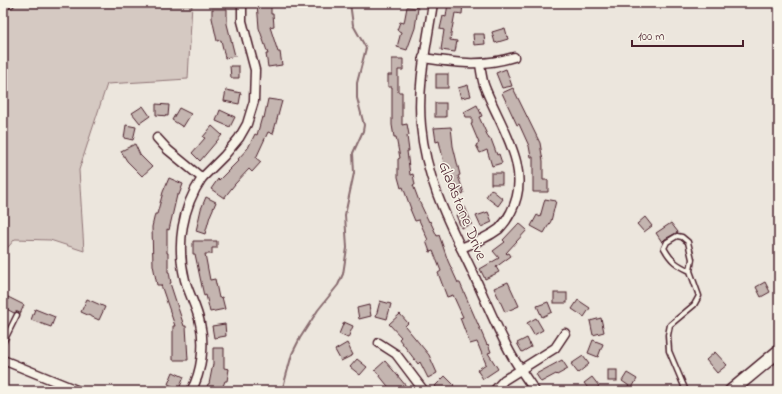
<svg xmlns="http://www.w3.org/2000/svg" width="782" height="394" font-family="'Indie Flower',sans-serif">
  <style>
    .green { fill: #d5c9c2; stroke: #907476 }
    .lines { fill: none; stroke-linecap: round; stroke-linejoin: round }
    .stream { stroke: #896c6f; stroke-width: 2 }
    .building { fill: #c4b5b0; stroke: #4a1f2b }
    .lane-casing { stroke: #4a1f2b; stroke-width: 7 }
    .street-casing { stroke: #4a1f2b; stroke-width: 11 }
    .secondary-casing { stroke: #4a1f2b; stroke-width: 15 }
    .lane { stroke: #f7f3e8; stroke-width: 4 }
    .street { stroke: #f7f3e8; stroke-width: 8 }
    .secondary { stroke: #f7f3e8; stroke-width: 12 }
    .labels { text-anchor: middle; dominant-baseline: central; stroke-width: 3; stroke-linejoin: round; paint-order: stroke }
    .street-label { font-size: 16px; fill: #4a1f2b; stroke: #f7f3e8 }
  </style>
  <rect width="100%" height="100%" fill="#ece6dd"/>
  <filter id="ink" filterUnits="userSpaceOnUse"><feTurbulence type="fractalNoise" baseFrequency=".025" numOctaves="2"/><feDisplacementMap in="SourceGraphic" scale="8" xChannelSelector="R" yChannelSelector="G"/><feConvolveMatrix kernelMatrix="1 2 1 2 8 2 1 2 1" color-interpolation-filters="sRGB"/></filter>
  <g filter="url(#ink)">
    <!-- green -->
    <polygon class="green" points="3,3 192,3 188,79 107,84 79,170 84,251 50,240 15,239 3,253"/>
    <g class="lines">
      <!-- stream -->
      <polyline class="stream" points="282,391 292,354 300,338 318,310 338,285 343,274 347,248 345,215 354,173 353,153 363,131 364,125 357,98 357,83 366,48 353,25 350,3"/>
    </g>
    <!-- building -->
    <g class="building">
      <polygon points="257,3 271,3 271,14 273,14 274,26 270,27 278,52 280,52 282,65 268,67 266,54 268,54 259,28"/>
      <polygon points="448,3 463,3 462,14 455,13 450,40 457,41 455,52 441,50 444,30 440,29 443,16 446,17"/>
      <polygon points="407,7 418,8 415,28 407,50 397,47 401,32 397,30 400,22 404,23"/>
      <polygon points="212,9 227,9 227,24 235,56 225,58 221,40 217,41 212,18"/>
      <polygon points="505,28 508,39 495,43 492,32"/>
      <polygon points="473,34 484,34 485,44 474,45"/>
      <polygon points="392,59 403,59 403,70 398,70 398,92 402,92 402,125 407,124 409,135 407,136 409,151 407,151 410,175 413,174 415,185 413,185 419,201 429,222 430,221 437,236 439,235 448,261 458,283 460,283 487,345 488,344 491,352 488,353 498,369 483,379 477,370 486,364 477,342 470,344 460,318 463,317 453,295 447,297 438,273 441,271 433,251 430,252 426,241 428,240 419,220 415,221 410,209 411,209 403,187 401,188 398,177 398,159 400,158 396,137 394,137 392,125 392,87 388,87 388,75 392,75"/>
      <polygon points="230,66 239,66 239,78 231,78"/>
      <polygon points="506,69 512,86 502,88 496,73"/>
      <rect x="436" y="74" width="12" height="14"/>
      <polygon points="468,85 471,96 461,98 458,88"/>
      <polygon points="513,88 540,143 543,161 543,180 548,180 548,192 533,192 533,157 531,157 529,146 519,124 517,125 502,93"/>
      <polygon points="226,90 241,93 239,104 224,101"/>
      <polygon points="268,99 282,101 273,134 268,132 256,158 261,162 252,172 249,169 235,184 224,198 211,189 218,179 219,180 239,160 238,159 248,148 255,134 257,135 262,117 264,118"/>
      <rect x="435" y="103" width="11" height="14"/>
      <polygon points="156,104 169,105 168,116 156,115"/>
      <polygon points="477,105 482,116 479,117 489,139 491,139 497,155 499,154 502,163 492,166 487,150 480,153 476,145 479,143 471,124 472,124 472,117 466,117 464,112"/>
      <polygon points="143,106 150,116 140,123 132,113"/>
      <polygon points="179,108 191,114 183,127 172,120"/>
      <polygon points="220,110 235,117 230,127 216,121"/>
      <polygon points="126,125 136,127 133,140 124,138"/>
      <polygon points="212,126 222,135 200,161 192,153 205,138 203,137"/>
      <polygon points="451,127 453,146 460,175 458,176 464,193 453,197 449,185 439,141 436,142 434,128"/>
      <polygon points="135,144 140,155 152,167 142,176 127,161 121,151"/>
      <rect x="491" y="173" width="11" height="11"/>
      <polygon points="169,178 183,184 179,195 177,195 169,230 167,229 167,253 168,253 168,272 169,272 171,283 170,283 184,326 186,326 188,360 173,360 173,326 175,326 161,285 157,285 153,265 152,227 155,214 157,214 163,192"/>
      <polygon points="491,189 503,199 498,206 486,197"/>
      <polygon points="206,197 216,202 210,216 205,234 196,231 201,209"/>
      <polygon points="545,199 556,201 551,221 544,233 531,226 537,215 540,217"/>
      <polygon points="465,207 472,224 461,228 456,215 460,214 458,209"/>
      <polygon points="488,212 492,222 481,227 476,216"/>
      <polygon points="645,217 652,226 644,232 637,224"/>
      <polygon points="519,223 527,230 506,253 507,254 509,253 511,256 496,267 499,272 485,279 480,269 499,258 493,251 505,242 503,240"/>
      <polygon points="671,223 678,232 665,239 662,242 656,233"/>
      <polygon points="193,241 217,241 217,248 212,248 212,254 205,254 210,280 215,279 219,298 222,297 225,309 210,312 206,295 204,296 195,254 193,254"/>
      <polygon points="508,282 519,306 505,312 494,288"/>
      <polygon points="765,282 770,292 761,297 756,287"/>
      <rect x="554" y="293" width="13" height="10"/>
      <polygon points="6,296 24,305 20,314 17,312 14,313 3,307 3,302"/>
      <polygon points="87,299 105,307 99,320 81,312"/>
      <polygon points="578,300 590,308 584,317 572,309"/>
      <polygon points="380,301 391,304 387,319 376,316"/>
      <polygon points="548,302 552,312 542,317 537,306"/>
      <polygon points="369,305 371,316 359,319 357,308"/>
      <polygon points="35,309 55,317 51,327 31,320"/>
      <polygon points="400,314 408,323 405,326 429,355 437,373 428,378 420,362 418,364 399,339 401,337 389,324"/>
      <polygon points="536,318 543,330 534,335 527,323"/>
      <polygon points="601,318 604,332 593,335 590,321"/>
      <polygon points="344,322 353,326 348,338 339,334"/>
      <polygon points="225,324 226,336 214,338 212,326"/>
      <polygon points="527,338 531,347 522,352 517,343"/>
      <polygon points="593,340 603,344 598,357 588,353"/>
      <polygon points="347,343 353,355 341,361 335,350"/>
      <polygon points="213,348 224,348 224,368 229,369 227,381 225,381 221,391 205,391 208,384 209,384 213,364"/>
      <polygon points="715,352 727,365 717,373 706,360"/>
      <polygon points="583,356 589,364 578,373 571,364"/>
      <polygon points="357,359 367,367 360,375 350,367"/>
      <polygon points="562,360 568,369 557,375 556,374 541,382 536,374"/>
      <polygon points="385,361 393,370 410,391 392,391 387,385 375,370"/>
      <rect x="608" y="370" width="9" height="11"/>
      <polygon points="173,372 184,377 179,389 168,384"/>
      <polygon points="627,373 637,379 632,388 622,381"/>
      <polygon points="445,376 454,385 449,391 440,391 435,386"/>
      <polygon points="592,377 599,386 593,391 590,391 584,383"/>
    </g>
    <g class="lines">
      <!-- lane casing -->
      <g class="lane-casing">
        <g id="lane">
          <polyline points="3,343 17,315"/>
          <path d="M 686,391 L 669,351 L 668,335 L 670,325 L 694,305 L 699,296 L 690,271 L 692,259 L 688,242 L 682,237 L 677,236 L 667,242 L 664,248 C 671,261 677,265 690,271"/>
        </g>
      </g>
      <!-- street casing -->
      <g class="street-casing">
        <g id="street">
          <path d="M 433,3 C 427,44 417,84 421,126 C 426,180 449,223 472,271 C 485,299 497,329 512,356 C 519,368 527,379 535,391"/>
          <polyline points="3,5 10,3"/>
          <path d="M 423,58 C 458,63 480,67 514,57"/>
          <polyline points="157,138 168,150 202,178"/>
          <path d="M 461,248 C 474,243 487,238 499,229 C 504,224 508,218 511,212 C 534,169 499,125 484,85 C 482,79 481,71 480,64"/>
          <polyline points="379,343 396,354 424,391"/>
          <polyline points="3,360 79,391"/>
          <path d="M 191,391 C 202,372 205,344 200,323 C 197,308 189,294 185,280 C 176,245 182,208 202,178 L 224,156 L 239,138 L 247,124 L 254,101 L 255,70 L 242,21 L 242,3"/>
          <polyline points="494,391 504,380 555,348 565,333"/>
        </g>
      </g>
      <!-- secondary casing -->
      <g class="secondary-casing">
        <polyline id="secondary" points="731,391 779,351"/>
      </g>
      <!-- lane -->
      <use href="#lane" class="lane"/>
      <!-- street -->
      <use href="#street" class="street"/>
      <!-- secondary -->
      <use href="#secondary" class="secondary"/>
    </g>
  </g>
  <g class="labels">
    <!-- street labels -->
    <g class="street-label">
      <text transform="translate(462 211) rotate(68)">Gladstone Drive</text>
    </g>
  </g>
  <!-- margin -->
  <rect width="782" height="394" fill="none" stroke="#f7f3e8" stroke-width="16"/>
  <rect x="8" y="8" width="766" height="378" fill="none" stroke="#4a1f2b" stroke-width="1.5" filter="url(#ink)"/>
  <!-- scale -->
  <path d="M632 40v6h111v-6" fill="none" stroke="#4a1f2b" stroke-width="2"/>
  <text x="638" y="40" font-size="12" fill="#4a1f2b" stroke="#f7f3e8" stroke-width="3" paint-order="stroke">100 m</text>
</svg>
